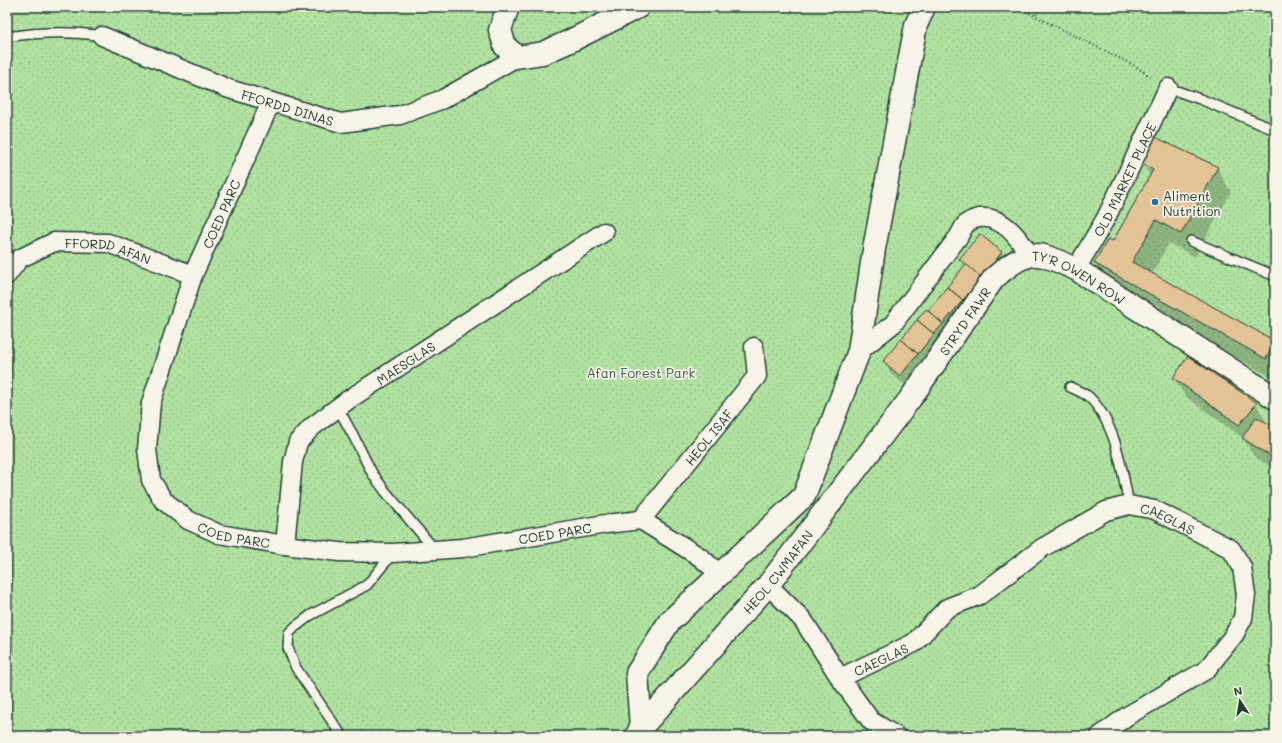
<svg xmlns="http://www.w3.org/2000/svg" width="1282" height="743" font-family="Mali,sans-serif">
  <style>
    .park { fill: url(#park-dots); stroke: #688f6a }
    .shadow { fill: #0003 }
    .building { fill: #e3c395; stroke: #1f3d34 }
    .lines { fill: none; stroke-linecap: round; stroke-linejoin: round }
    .service-casing { stroke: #1f3d34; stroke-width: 12 }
    .minor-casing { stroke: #1f3d34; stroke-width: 21 }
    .tertiary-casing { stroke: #1f3d34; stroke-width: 25 }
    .secondary-casing { stroke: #1f3d34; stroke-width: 25 }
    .path { stroke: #1f3d34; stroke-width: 2.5; stroke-dasharray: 1 3; stroke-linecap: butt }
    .service { stroke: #f7f3e8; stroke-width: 9 }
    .minor { stroke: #f7f3e8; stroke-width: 18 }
    .tertiary { stroke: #f7f3e8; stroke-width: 22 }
    .secondary { stroke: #f7f3e8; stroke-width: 22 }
    .poi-dot { fill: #1f6fb2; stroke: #f7f3e8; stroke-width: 1.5 }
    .labels { text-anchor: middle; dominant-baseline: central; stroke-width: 3.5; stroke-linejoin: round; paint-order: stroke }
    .street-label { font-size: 13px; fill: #1f3d34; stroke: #f7f3e8 }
    .poi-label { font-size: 13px; fill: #1f3d34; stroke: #f7f3e8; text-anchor: start }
    .park-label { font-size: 13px; fill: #3c5e4a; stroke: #f7f3e8 }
  </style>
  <defs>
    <pattern id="park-dots" width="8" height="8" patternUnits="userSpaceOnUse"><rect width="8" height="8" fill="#b1e1a1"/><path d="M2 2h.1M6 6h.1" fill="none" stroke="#98c28b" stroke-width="1.8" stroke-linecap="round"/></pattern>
  </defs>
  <rect width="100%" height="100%" fill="#f7f3e8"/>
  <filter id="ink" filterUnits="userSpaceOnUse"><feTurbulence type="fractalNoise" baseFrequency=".025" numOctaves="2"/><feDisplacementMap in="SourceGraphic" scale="8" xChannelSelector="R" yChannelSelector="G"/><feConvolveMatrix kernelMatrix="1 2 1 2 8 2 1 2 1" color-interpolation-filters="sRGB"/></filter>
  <g filter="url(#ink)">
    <!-- park -->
    <rect class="park" x="7" y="7" width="1268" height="729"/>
    <!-- shadow -->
    <g class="shadow">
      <polygon points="1143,163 1217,168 1231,192 1195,257 1169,243 1152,274 1275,342 1275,379 1109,287 1095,263 1113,243 1150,176"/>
      <polygon points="980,236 1001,253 1009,265 908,387 891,374 884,361 928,312 965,267 961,260"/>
      <polygon points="1174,378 1256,403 1266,422 1265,423 1275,428 1275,470 1254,456 1243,438 1185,396"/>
    </g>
    <!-- building -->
    <g class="building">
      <polygon points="1155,137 1218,167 1181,234 1156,220 1132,262 1275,341 1266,359 1094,263 1108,239 1113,241 1153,170 1141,163"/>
      <polygon points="980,234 1002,252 982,278 959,259"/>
      <polygon points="966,264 982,278 963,300 947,287"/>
      <polygon points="947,287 963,300 943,324 928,311"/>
      <polygon points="926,309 943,324 934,334 917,320"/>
      <polygon points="917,320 934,334 918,354 901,339"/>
      <polygon points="901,339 918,354 900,376 883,361"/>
      <polygon points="1188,356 1257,403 1239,425 1173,378"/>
      <polygon points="1256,417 1275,427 1275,459 1242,438"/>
    </g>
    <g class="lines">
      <!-- service casing -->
      <g class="service-casing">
        <g id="service">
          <path d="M 7,37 C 39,32 70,31 102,36"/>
          <polyline points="1168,88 1200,99 1275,130"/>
          <polyline points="1191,241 1275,276"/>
          <path d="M 1070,387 C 1076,390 1084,393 1089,397 C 1116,423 1122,470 1129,505"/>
          <polyline points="338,408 354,437 372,473 385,491 430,544 432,550"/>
          <polyline points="342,736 296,668 288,648 289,633 295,627 311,615 367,585 393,553"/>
        </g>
      </g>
      <!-- minor casing -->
      <g class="minor-casing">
        <g id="minor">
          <path id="s1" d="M 102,36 L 229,89 L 341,123 L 400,115 L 443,99 L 517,57"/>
          <path id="s2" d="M 271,102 L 193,275 L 151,403 L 147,449 L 151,480 L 163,500 L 188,520 L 219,534 L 285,545 L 339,552 L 393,553 L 463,548 L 606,524 L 641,520 L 700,557 L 720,574"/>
          <path id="s3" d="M 1076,269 L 1106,218 L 1168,88"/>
          <path id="s4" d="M 7,275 L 19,259 L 54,242 L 108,243 L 193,275"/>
          <path d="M 859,351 L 893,324 L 959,236 C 961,232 963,228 965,225 C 969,221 974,219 979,218 C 1003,215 1019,239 1031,256"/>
          <path id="s5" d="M 641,520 L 757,376 L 754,347"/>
          <path id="s6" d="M 285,545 L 293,462 L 298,442 L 312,427 L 348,400 L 604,232"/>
          <polyline points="768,585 803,620 840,678 871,721 896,736"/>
          <path id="s7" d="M 840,678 L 914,643 L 947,608 L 980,595 L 1042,548 L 1106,511 L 1129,505 L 1155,510 L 1231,549 L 1242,567 L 1246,595 L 1243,618 L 1234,635 L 1206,670 L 1127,716 L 1100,736"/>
        </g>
      </g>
      <!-- tertiary casing -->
      <g class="tertiary-casing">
        <g id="tertiary">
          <polyline points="508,7 500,30 505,46 517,57 543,53 568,42 638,7"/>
          <polyline points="641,728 637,673 669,622 804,496 859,351 874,249 916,25 924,7"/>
        </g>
      </g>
      <!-- secondary casing -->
      <g class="secondary-casing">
        <g id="secondary">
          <path id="s8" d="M 636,736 L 641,728 L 768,585 L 910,399 L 994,278 C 1008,266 1025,251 1044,256 C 1055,259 1066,265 1076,269 L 1275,398"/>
        </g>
      </g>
      <!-- path -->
      <g class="path">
        <polyline points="1019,7 1035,16"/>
        <polyline points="1040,7 1035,16 1133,65 1153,78"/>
      </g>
      <!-- service -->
      <use href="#service" class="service"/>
      <!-- minor -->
      <use href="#minor" class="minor"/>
      <!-- tertiary -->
      <use href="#tertiary" class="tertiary"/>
      <!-- secondary -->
      <use href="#secondary" class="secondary"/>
    </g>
  </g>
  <!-- markers -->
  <circle class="poi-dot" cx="1155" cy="202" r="4"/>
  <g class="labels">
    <!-- street labels -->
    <g class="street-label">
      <text stroke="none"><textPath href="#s1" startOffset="199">FFORDD DINAS</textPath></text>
      <text stroke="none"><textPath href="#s3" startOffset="102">OLD MARKET PLACE</textPath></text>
      <text transform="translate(221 214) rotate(-66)">COED PARC</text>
      <text stroke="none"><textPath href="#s4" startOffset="114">FFORDD AFAN</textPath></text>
      <text stroke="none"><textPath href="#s8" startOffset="679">TY'R OWEN ROW</textPath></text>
      <text stroke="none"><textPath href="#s8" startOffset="530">STRYD FAWR</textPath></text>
      <text stroke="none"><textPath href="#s6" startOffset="238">MAESGLAS</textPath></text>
      <text stroke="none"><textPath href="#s5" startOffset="107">HEOL ISAF</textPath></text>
      <text stroke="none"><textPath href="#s7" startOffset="382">CAEGLAS</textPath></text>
      <text stroke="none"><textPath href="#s2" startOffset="506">COED PARC</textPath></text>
      <text stroke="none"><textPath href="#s2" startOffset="830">COED PARC</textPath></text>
      <text stroke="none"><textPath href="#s8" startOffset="217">HEOL CWMAFAN</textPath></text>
      <text stroke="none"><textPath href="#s7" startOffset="45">CAEGLAS</textPath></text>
    </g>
    <!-- poi labels -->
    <g class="poi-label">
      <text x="1163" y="195">Aliment<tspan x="1163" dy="15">Nutrition</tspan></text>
    </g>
    <!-- park labels -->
    <g class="park-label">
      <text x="641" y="372">Afan Forest Park</text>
    </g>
  </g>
  <!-- margin -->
  <rect width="1282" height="743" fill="none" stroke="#f7f3e8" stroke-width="24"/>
  <rect x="12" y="12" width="1258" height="719" fill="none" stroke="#1f3d34" stroke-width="1.5" filter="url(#ink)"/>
  <!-- north arrow -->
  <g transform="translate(1240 701) rotate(348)" stroke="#f7f3e8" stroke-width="3" paint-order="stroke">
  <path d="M0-3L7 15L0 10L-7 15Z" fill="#1f3d34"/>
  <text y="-6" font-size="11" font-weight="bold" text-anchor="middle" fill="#1f3d34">N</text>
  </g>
</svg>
